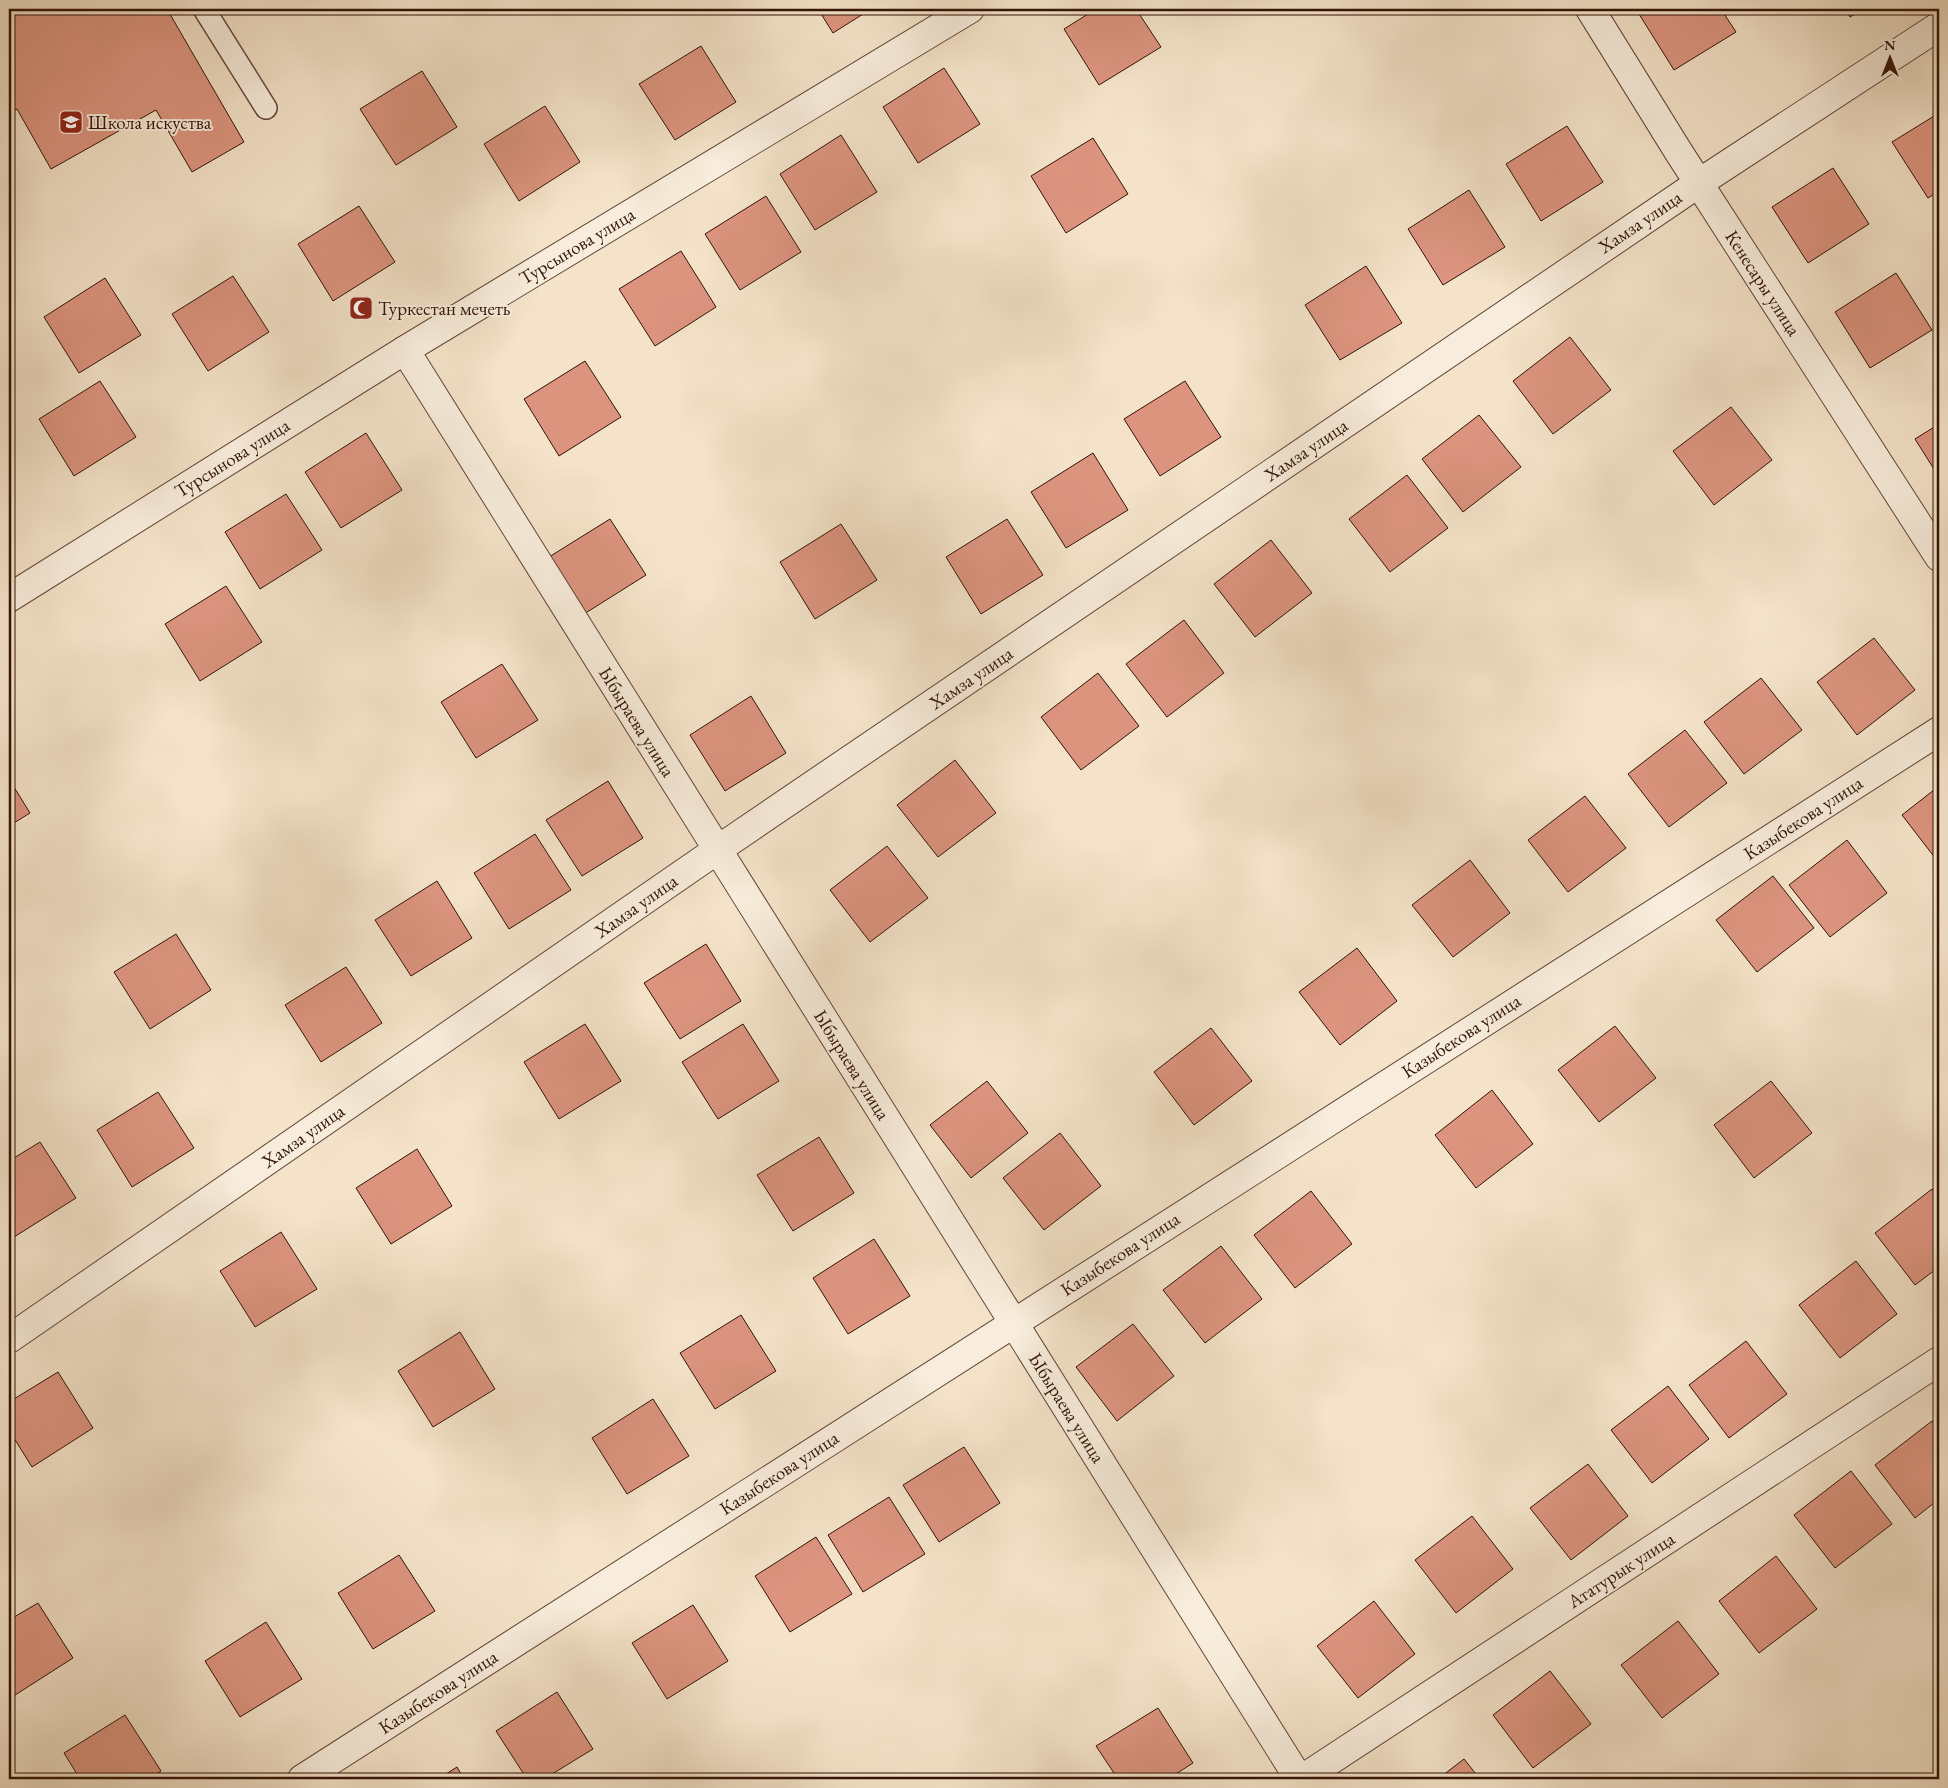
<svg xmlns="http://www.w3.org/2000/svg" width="1948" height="1788" font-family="'EB Garamond',serif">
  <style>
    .building { fill: #dc947f; stroke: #311307 }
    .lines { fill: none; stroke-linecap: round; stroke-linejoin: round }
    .service-casing { stroke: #624738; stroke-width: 24 }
    .minor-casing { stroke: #624738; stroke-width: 30 }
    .service { stroke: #f8eddc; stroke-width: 21 }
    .minor { stroke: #f8eddc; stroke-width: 28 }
    .labels { text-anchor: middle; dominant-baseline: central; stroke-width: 4; stroke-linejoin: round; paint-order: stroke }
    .poi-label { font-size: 19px; fill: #311307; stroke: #f8eddc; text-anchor: start }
    .street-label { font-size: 19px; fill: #311307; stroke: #f8eddc }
  </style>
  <rect width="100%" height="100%" fill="#f4e3c9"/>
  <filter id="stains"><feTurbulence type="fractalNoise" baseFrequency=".004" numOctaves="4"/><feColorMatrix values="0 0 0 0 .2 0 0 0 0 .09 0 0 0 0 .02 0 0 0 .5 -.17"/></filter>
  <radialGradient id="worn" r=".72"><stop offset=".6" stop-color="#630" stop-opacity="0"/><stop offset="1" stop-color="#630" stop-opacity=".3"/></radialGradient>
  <!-- building -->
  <g class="building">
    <polygon points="22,9 167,9 244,142 192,172 156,110 51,169 17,109 9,114 9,16"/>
    <polygon points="818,9 871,9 833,33"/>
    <polygon points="1096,9 1136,9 1161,47 1099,85 1064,29"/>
    <polygon points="1647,9 1721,9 1736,32 1674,70 1639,14"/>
    <polygon points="1845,9 1864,9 1850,17"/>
    <polygon points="701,46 736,102 675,140 639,84"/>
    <polygon points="944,68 980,124 918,163 883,107"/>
    <polygon points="422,71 457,127 396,165 360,109"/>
    <polygon points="545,106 580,162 519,201 484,144"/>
    <polygon points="1939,113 1939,191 1928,198 1892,142"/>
    <polygon points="1567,126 1603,182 1541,221 1506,164"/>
    <polygon points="841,135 877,192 815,230 780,174"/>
    <polygon points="1093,138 1128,194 1066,233 1031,176"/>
    <polygon points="1833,168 1869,224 1808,263 1772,207"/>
    <polygon points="1469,190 1505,247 1443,285 1408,229"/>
    <polygon points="766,196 801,252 740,290 705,234"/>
    <polygon points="359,206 395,262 333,301 298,244"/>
    <polygon points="681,251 716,307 655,346 619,289"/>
    <polygon points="1366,266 1402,323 1340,360 1305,305"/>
    <polygon points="1896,273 1932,330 1870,368 1835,312"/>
    <polygon points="233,276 269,332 208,371 172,314"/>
    <polygon points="105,278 141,335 79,373 44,317"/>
    <polygon points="1570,337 1611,390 1553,434 1513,381"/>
    <polygon points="585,361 621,417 559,456 524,399"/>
    <polygon points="100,381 136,437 74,476 39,419"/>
    <polygon points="1185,381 1221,437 1160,476 1124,419"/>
    <polygon points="1731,407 1772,460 1714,505 1673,451"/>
    <polygon points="1479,415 1521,467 1463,512 1422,459"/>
    <polygon points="1939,424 1939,477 1915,439"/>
    <polygon points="366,433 402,490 341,528 305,472"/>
    <polygon points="1093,453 1128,510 1066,548 1031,492"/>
    <polygon points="1407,475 1448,528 1390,572 1349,519"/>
    <polygon points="286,494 322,550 260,589 225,532"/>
    <polygon points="610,519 646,575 584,614 549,557"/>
    <polygon points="1007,519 1043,575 981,614 946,557"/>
    <polygon points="841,524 877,580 815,619 780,562"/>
    <polygon points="1271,540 1312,593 1255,637 1214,584"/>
    <polygon points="226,586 262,642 200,681 165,624"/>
    <polygon points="1184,620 1224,673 1167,717 1126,664"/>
    <polygon points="1874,638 1915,690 1857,735 1817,682"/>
    <polygon points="502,664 538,720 476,758 441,702"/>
    <polygon points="1098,673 1139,726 1081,770 1041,717"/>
    <polygon points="1761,678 1802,730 1744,774 1704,722"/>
    <polygon points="751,696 786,753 725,791 690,735"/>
    <polygon points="1685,730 1727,783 1669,827 1628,774"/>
    <polygon points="955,760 996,813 938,857 897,805"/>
    <polygon points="9,779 30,813 9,826"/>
    <polygon points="608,781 643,838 582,876 546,820"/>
    <polygon points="1939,786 1939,863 1902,815"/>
    <polygon points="1585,796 1626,848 1568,892 1528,840"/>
    <polygon points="535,834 571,890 509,929 474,873"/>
    <polygon points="1847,840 1887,893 1830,937 1789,885"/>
    <polygon points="887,846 928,898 870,942 830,890"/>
    <polygon points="1470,860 1510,913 1453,957 1412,905"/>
    <polygon points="1773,876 1814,928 1757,972 1716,920"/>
    <polygon points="437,881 472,938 411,976 375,920"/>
    <polygon points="176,934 211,990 150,1029 114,972"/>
    <polygon points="706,944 741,1001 680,1039 644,983"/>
    <polygon points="1357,948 1397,1001 1340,1045 1299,992"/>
    <polygon points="346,967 382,1023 321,1062 285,1005"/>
    <polygon points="585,1024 621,1081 559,1119 524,1062"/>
    <polygon points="743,1024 779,1081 718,1119 682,1062"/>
    <polygon points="1615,1026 1656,1078 1599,1122 1558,1070"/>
    <polygon points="1211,1028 1252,1081 1194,1125 1154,1072"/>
    <polygon points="987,1081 1028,1133 971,1178 930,1125"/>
    <polygon points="1771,1081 1812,1133 1754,1178 1714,1125"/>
    <polygon points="1492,1090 1533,1144 1476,1188 1435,1135"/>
    <polygon points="158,1092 194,1148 132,1187 97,1130"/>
    <polygon points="1060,1133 1101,1186 1044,1230 1003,1178"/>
    <polygon points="819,1137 854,1193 793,1231 757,1175"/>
    <polygon points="40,1142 76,1198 14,1237 9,1228 9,1161"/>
    <polygon points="417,1149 452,1206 391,1244 356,1188"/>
    <polygon points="1932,1189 1939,1198 1939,1267 1915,1285 1875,1233"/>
    <polygon points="1311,1191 1352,1244 1295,1288 1254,1235"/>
    <polygon points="281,1232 317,1289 255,1327 220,1271"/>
    <polygon points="874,1239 910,1296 848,1334 813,1278"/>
    <polygon points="1221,1246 1262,1299 1205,1343 1163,1290"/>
    <polygon points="1856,1261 1897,1314 1840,1358 1799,1305"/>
    <polygon points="741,1315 776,1371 715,1409 680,1353"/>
    <polygon points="1133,1324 1174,1376 1117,1421 1076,1367"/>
    <polygon points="460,1332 495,1389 433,1427 398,1371"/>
    <polygon points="1746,1341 1787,1394 1729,1438 1689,1385"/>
    <polygon points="58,1372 93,1428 32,1467 9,1430 9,1402"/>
    <polygon points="1668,1386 1709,1439 1652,1483 1611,1430"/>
    <polygon points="653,1399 689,1456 627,1494 592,1438"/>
    <polygon points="1932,1421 1939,1431 1939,1499 1915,1518 1875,1465"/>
    <polygon points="964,1447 1000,1503 939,1542 903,1485"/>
    <polygon points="1588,1464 1628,1516 1571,1560 1530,1508"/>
    <polygon points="1851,1471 1892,1524 1835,1568 1794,1515"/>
    <polygon points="889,1497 925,1554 863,1592 828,1535"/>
    <polygon points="1472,1516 1513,1569 1456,1613 1415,1560"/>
    <polygon points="816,1537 852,1594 790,1632 755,1576"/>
    <polygon points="399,1555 435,1611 373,1649 338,1593"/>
    <polygon points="1776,1556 1817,1609 1759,1653 1719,1601"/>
    <polygon points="1374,1601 1415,1654 1358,1698 1317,1646"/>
    <polygon points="38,1603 73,1658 12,1697 9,1692 9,1620"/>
    <polygon points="693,1605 728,1661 667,1699 632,1643"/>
    <polygon points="1678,1621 1719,1674 1662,1718 1621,1665"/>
    <polygon points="266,1622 302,1679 240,1717 205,1661"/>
    <polygon points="1550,1671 1591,1724 1533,1768 1493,1715"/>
    <polygon points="557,1692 593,1749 544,1779 527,1779 496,1731"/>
    <polygon points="1158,1708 1193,1763 1168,1779 1118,1779 1096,1746"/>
    <polygon points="125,1715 161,1771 148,1779 80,1779 64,1753"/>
    <polygon points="1464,1759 1480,1779 1438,1779"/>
    <polygon points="457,1767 464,1779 438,1779"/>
  </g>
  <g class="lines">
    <!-- service casing -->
    <g class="service-casing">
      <polyline id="service" points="204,9 266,108"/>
    </g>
    <!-- minor casing -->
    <g class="minor-casing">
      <g id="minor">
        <polyline points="1590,9 1678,151 1939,557"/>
        <polyline points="405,350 1299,1779"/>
        <polyline points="9,598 405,350 970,9"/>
        <polyline points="9,1339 717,850 1699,183 1939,26"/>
        <polyline points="302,1779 1939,731"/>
        <polyline points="1302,1779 1939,1361"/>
      </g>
    </g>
    <!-- service -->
    <use href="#service" class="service"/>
    <!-- minor -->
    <use href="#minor" class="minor"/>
  </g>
  <!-- icons -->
  <defs>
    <g id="school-square" transform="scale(1.25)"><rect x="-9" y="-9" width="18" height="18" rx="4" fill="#8f2418" stroke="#f8eddc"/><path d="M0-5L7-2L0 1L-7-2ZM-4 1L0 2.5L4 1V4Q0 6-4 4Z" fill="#fff"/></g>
    <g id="mosque-square" transform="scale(1.25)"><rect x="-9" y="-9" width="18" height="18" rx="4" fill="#8f2418" stroke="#f8eddc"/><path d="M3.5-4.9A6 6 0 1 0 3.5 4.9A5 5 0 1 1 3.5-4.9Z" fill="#fff"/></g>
  </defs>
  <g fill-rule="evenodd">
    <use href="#school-square" x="71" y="122"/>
    <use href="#mosque-square" x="361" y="308"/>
  </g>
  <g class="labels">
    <!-- poi labels -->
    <g class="poi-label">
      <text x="88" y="122">Школа искуства</text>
      <text x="378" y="308">Туркестан мечеть</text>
    </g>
    <!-- street labels -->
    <g class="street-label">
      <text transform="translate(1640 222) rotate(-34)">Хамза улица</text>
      <text transform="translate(577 246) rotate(-31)">Турсынова улица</text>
      <text transform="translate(1763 283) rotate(57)">Кенесары улица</text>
      <text transform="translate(1306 450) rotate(-34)">Хамза улица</text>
      <text transform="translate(232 458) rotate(-32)">Турсынова улица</text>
      <text transform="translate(971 678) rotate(-34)">Хамза улица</text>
      <text transform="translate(637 722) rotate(58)">Ыбыраева улица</text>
      <text transform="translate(1803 818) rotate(-33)">Казыбекова улица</text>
      <text transform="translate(636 906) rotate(-35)">Хамза улица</text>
      <text transform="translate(1461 1036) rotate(-33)">Казыбекова улица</text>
      <text transform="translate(852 1065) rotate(58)">Ыбыраева улица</text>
      <text transform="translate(303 1136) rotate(-35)">Хамза улица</text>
      <text transform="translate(1120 1254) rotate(-33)">Казыбекова улица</text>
      <text transform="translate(1067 1408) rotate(58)">Ыбыраева улица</text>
      <text transform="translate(779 1473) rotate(-33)">Казыбекова улица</text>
      <text transform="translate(1621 1570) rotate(-33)">Ататурык улица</text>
      <text transform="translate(438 1692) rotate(-33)">Казыбекова улица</text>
    </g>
  </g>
  <!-- margin -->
  <rect width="1948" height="1788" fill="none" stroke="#f4e3c9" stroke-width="30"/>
  <rect x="10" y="10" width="1928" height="1768" fill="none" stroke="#311307" stroke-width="2.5"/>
  <rect x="15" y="15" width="1918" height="1758" fill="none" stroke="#311307"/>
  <!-- north arrow -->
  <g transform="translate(1890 58)" stroke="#f8eddc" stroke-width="4" paint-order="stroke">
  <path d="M0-4L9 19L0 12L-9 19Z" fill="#311307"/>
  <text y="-8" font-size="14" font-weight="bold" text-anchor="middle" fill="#311307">N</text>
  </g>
  <rect width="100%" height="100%" filter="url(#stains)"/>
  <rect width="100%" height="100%" fill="url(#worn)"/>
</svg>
